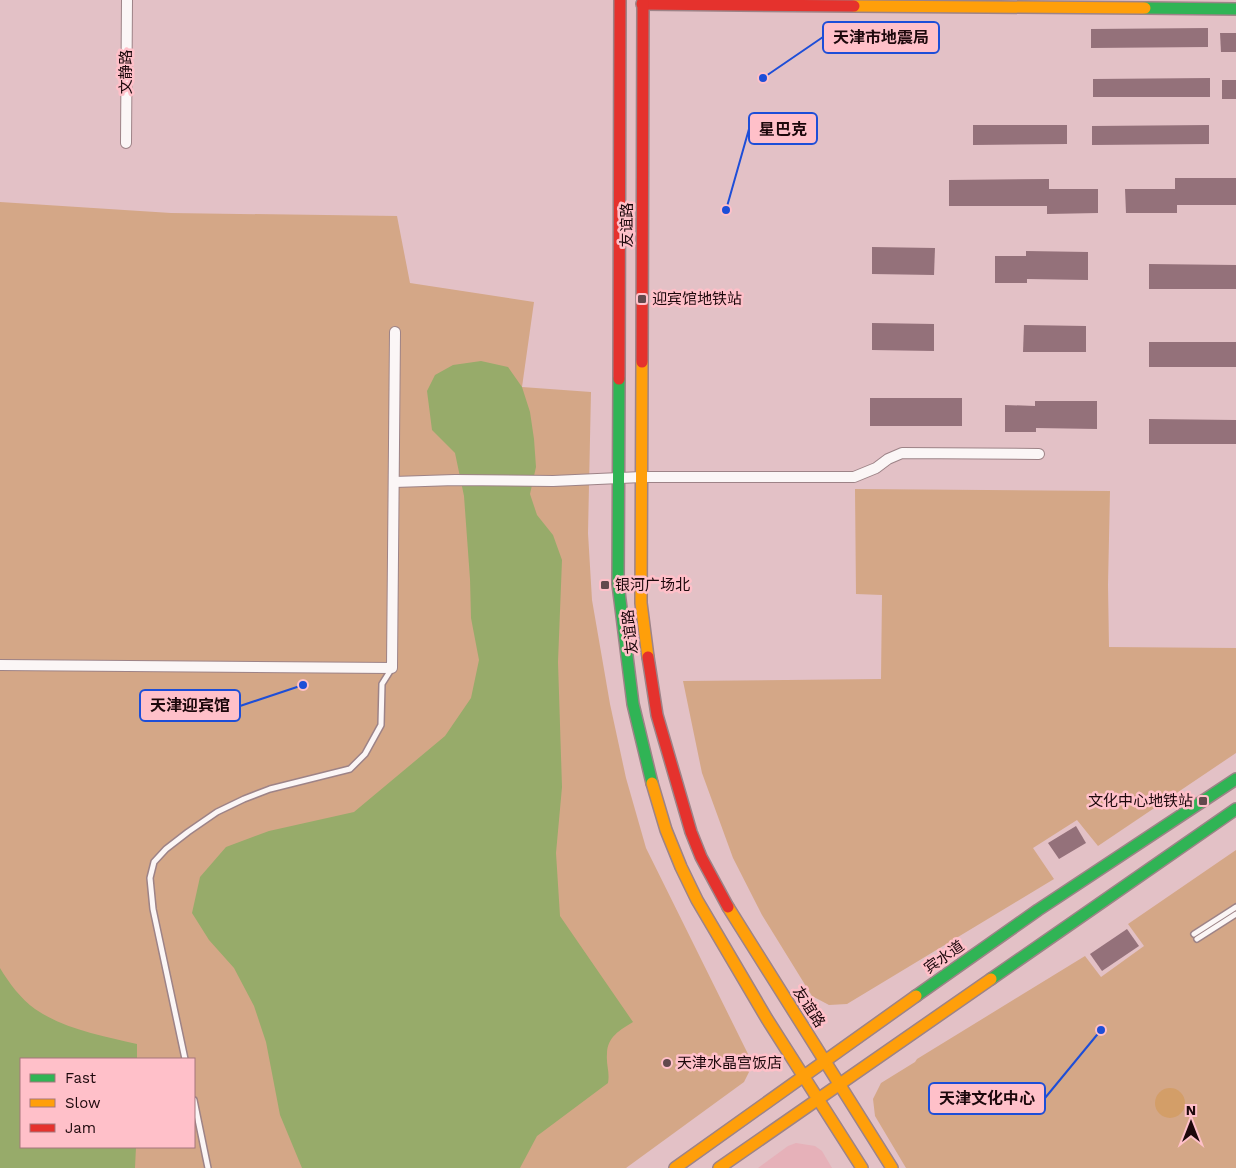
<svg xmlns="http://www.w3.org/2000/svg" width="1236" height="1168" font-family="'Work Sans','Noto Sans SC',sans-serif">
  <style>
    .built { fill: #e6b1b9 }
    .green { fill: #d4a787; fill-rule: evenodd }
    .forest { fill: #d39e68 }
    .water { fill: #97ab6a }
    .building { fill: #94717a }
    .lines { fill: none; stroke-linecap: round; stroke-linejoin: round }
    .lane-casing { stroke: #9d8387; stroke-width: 8 }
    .street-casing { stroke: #9d8387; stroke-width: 12 }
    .fast-casing { stroke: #9d8387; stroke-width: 14 }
    .slow-casing { stroke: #9d8387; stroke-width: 14 }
    .jam-casing { stroke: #9d8387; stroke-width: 14 }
    .lane { stroke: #fbf6f6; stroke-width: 5 }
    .street { stroke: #fbf6f6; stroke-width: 10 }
    .fast { stroke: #30b455; stroke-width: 11 }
    .slow { stroke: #ff9f0a; stroke-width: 11 }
    .jam { stroke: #e5322d; stroke-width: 11 }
    .poi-dot { fill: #62494d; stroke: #ffc0c9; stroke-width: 2 }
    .labels { text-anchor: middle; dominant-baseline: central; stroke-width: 5; stroke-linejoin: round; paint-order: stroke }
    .street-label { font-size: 15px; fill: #1d080c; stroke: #ffc0c9 }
    .poi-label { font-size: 15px; fill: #1d080c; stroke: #ffc0c9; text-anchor: start }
    .leader { fill: none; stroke: #1d4ed8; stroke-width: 2 }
    .callout-dot { fill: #1d4ed8; stroke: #ffc0c9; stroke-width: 2 }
    .callout { fill: #ffc0c9; stroke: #1d4ed8; stroke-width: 2 }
    .callout-label { font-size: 16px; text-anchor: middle; font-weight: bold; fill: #1d080c }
  </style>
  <rect width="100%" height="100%" fill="#e3c1c6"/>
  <!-- built -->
  <polygon class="built" points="796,1143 815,1146 822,1151 832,1168 758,1168 788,1146"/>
  <!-- green -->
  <g class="green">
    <path d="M 0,202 L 171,213 L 397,216 L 410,283 L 534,302 L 522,387 L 591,392 L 588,533 L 592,600 L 610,704 L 626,778 L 646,848 L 748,1054 L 752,1066 L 744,1082 L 626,1168 L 0,1168 ZM 21,1059 L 194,1059 L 194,1147 L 21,1147 Z"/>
    <polygon points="855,489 1110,491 1108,585 1109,647 1236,648 1236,753 1098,846 1077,820 1033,848 1054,879 847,1004 829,1005 812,996 762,915 733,858 702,773 683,681 881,679 882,595 856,594"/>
    <polygon points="1236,850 1236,1168 906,1168 875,1116 873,1099 881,1083 915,1062 917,1059 1085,956 1101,977 1144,946 1128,924"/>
  </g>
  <!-- forest -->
  <circle class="forest" cx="1170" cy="1103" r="15"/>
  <!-- water -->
  <g class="water">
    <path d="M 481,361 L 508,367 L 522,387 L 530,412 L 534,439 L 536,467 L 530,494 L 537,515 L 553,535 L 562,560 L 558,662 L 562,787 L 556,853 L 560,916 L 633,1022 C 620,1030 607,1037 607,1054 C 606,1065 610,1072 608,1083 L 537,1136 L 520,1168 L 302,1168 L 280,1115 L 266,1042 L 254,1006 L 234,968 L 209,940 L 192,913 L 200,877 L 226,847 L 269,831 L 354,812 L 445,736 L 471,698 L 479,660 L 471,618 L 470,579 L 464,496 L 455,453 L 432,430 L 427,391 L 435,375 L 453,365 Z"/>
    <path d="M 0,968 C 9,983 21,999 35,1009 C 64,1029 103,1036 137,1044 L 137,1059 L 21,1059 L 21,1147 L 136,1147 L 135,1168 L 0,1168 Z"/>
  </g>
  <!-- building -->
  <g class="building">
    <polygon points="1208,28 1208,47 1091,48 1091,29"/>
    <polygon points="1220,33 1236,33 1236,52 1221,52"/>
    <polygon points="1210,78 1210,97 1093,97 1093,79"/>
    <rect x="1222" y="80" width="14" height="19"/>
    <polygon points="973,125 1067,125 1067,144 973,145"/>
    <polygon points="1209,125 1209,144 1092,145 1092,126"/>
    <polygon points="1175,178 1236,178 1236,205 1177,205 1177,213 1126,213 1125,189 1175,189"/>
    <polygon points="1049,179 1049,189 1098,189 1098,213 1047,214 1047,206 949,206 949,180"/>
    <polygon points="872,247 935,248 934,275 872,274"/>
    <polygon points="1026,251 1088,252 1088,280 1027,279 1027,283 995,283 995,256 1026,256"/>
    <polygon points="1149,264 1236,265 1236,289 1149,289"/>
    <polygon points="872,323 934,324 934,351 872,350"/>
    <polygon points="1024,325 1086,326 1086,352 1023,352"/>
    <rect x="1149" y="342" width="87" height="25"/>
    <rect x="870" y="398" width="92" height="28"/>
    <polygon points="1035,401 1097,401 1097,429 1036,428 1036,432 1005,432 1005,405 1035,406"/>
    <polygon points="1149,419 1236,420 1236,444 1149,444"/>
    <polygon points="1076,826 1086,843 1059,859 1048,843"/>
    <polygon points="1127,929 1139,946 1102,971 1090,954"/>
  </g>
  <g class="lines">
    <!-- lane casing -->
    <g class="lane-casing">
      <g id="lane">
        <polyline points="1194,934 1236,907"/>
        <polyline points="1197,939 1236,914"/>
        <polyline points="185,1059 153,909 150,878 154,862 166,849 188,832 217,812 244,799 270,789 350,769 365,754 381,725 382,684 392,668"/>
        <polyline points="194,1100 208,1168"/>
      </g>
    </g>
    <!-- street casing -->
    <g class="street-casing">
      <g id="street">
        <polyline points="126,143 127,0"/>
        <polyline points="394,482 455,480 553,481 642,477 854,477 876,468 888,459 902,453 1039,454"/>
        <polyline points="0,665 392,668 395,332"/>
      </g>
    </g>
    <!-- fast casing -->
    <g class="fast-casing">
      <g id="fast">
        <polyline points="1145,8 1236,9"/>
        <polyline points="619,379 618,584 633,704 652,783"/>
        <polyline points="991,979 1236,809"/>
        <polyline points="916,996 1038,910 1236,779"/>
      </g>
    </g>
    <!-- slow casing -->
    <g class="slow-casing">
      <g id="slow">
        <polyline points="854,6 1145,8"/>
        <polyline points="642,362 641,603 648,657"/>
        <polyline points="652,783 666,830 681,867 697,900 767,1019 862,1168"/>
        <polyline points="728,907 892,1168"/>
        <polyline points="675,1168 916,996"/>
        <polyline points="719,1168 991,979"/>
      </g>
    </g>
    <!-- jam casing -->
    <g class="jam-casing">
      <g id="jam">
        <polyline points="642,4 854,6"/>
        <polyline points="642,362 643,0"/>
        <polyline points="619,379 620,0"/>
        <polyline points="648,657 657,715 691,832 701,857 728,907"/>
      </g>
    </g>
    <!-- lane -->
    <use href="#lane" class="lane"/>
    <!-- street -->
    <use href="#street" class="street"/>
    <!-- fast -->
    <use href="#fast" class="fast"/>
    <!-- slow -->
    <use href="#slow" class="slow"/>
    <!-- jam -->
    <use href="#jam" class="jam"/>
  </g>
  <!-- markers -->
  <g class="poi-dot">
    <rect x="637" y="294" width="10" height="10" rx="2.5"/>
    <rect x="600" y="580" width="10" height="10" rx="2.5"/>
    <rect x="1198" y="796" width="10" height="10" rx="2.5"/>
    <circle cx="667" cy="1063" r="5"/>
  </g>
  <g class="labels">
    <!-- street labels -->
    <g class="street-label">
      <text transform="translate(126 72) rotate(-90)">文静路</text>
      <text transform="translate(627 225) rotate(-90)">友谊路</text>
      <text transform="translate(630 632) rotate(-96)">友谊路</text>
      <text transform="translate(944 957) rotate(-35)">宾水道</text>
      <text transform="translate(809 1007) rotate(57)">友谊路</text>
    </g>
    <!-- poi labels -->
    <g class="poi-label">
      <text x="652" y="299">迎宾馆地铁站</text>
      <text x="615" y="585">银河广场北</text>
      <text x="1193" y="801" text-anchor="end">文化中心地铁站</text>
      <text x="677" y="1063">天津水晶宫饭店</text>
    </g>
  </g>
  <!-- callouts -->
  <path class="leader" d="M763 78L823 37M726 210L749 129M303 685L240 706M1101 1030L1045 1098"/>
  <g class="callout-dot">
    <circle cx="763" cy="78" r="5"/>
    <circle cx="726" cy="210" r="5"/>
    <circle cx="303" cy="685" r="5"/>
    <circle cx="1101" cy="1030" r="5"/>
  </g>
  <g class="callout">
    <rect x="823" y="22" width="116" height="31" rx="5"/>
    <rect x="749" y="113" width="68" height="31" rx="5"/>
    <rect x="140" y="690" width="100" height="31" rx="5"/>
    <rect x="929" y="1083" width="116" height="31" rx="5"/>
  </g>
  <g class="callout-label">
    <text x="881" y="43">天津市地震局</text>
    <text x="783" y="135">星巴克</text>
    <text x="190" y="711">天津迎宾馆</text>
    <text x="987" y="1104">天津文化中心</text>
  </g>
  <!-- legend -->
  <rect x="20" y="1058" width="175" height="90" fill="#ffc0c9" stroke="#a5767d"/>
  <rect x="30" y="1074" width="25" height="8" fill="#30b455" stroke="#a5767d"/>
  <text x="65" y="1083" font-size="15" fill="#1d080c">Fast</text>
  <rect x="30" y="1099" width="25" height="8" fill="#ff9f0a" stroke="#a5767d"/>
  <text x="65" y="1108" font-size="15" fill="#1d080c">Slow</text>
  <rect x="30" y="1124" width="25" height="8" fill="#e5322d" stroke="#a5767d"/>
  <text x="65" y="1133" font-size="15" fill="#1d080c">Jam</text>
  <!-- north arrow -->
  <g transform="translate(1191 1123)" stroke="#ffc0c9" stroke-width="4" paint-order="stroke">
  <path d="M0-4L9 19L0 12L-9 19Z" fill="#1d080c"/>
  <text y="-8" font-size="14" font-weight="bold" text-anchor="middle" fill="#1d080c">N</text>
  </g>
</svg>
